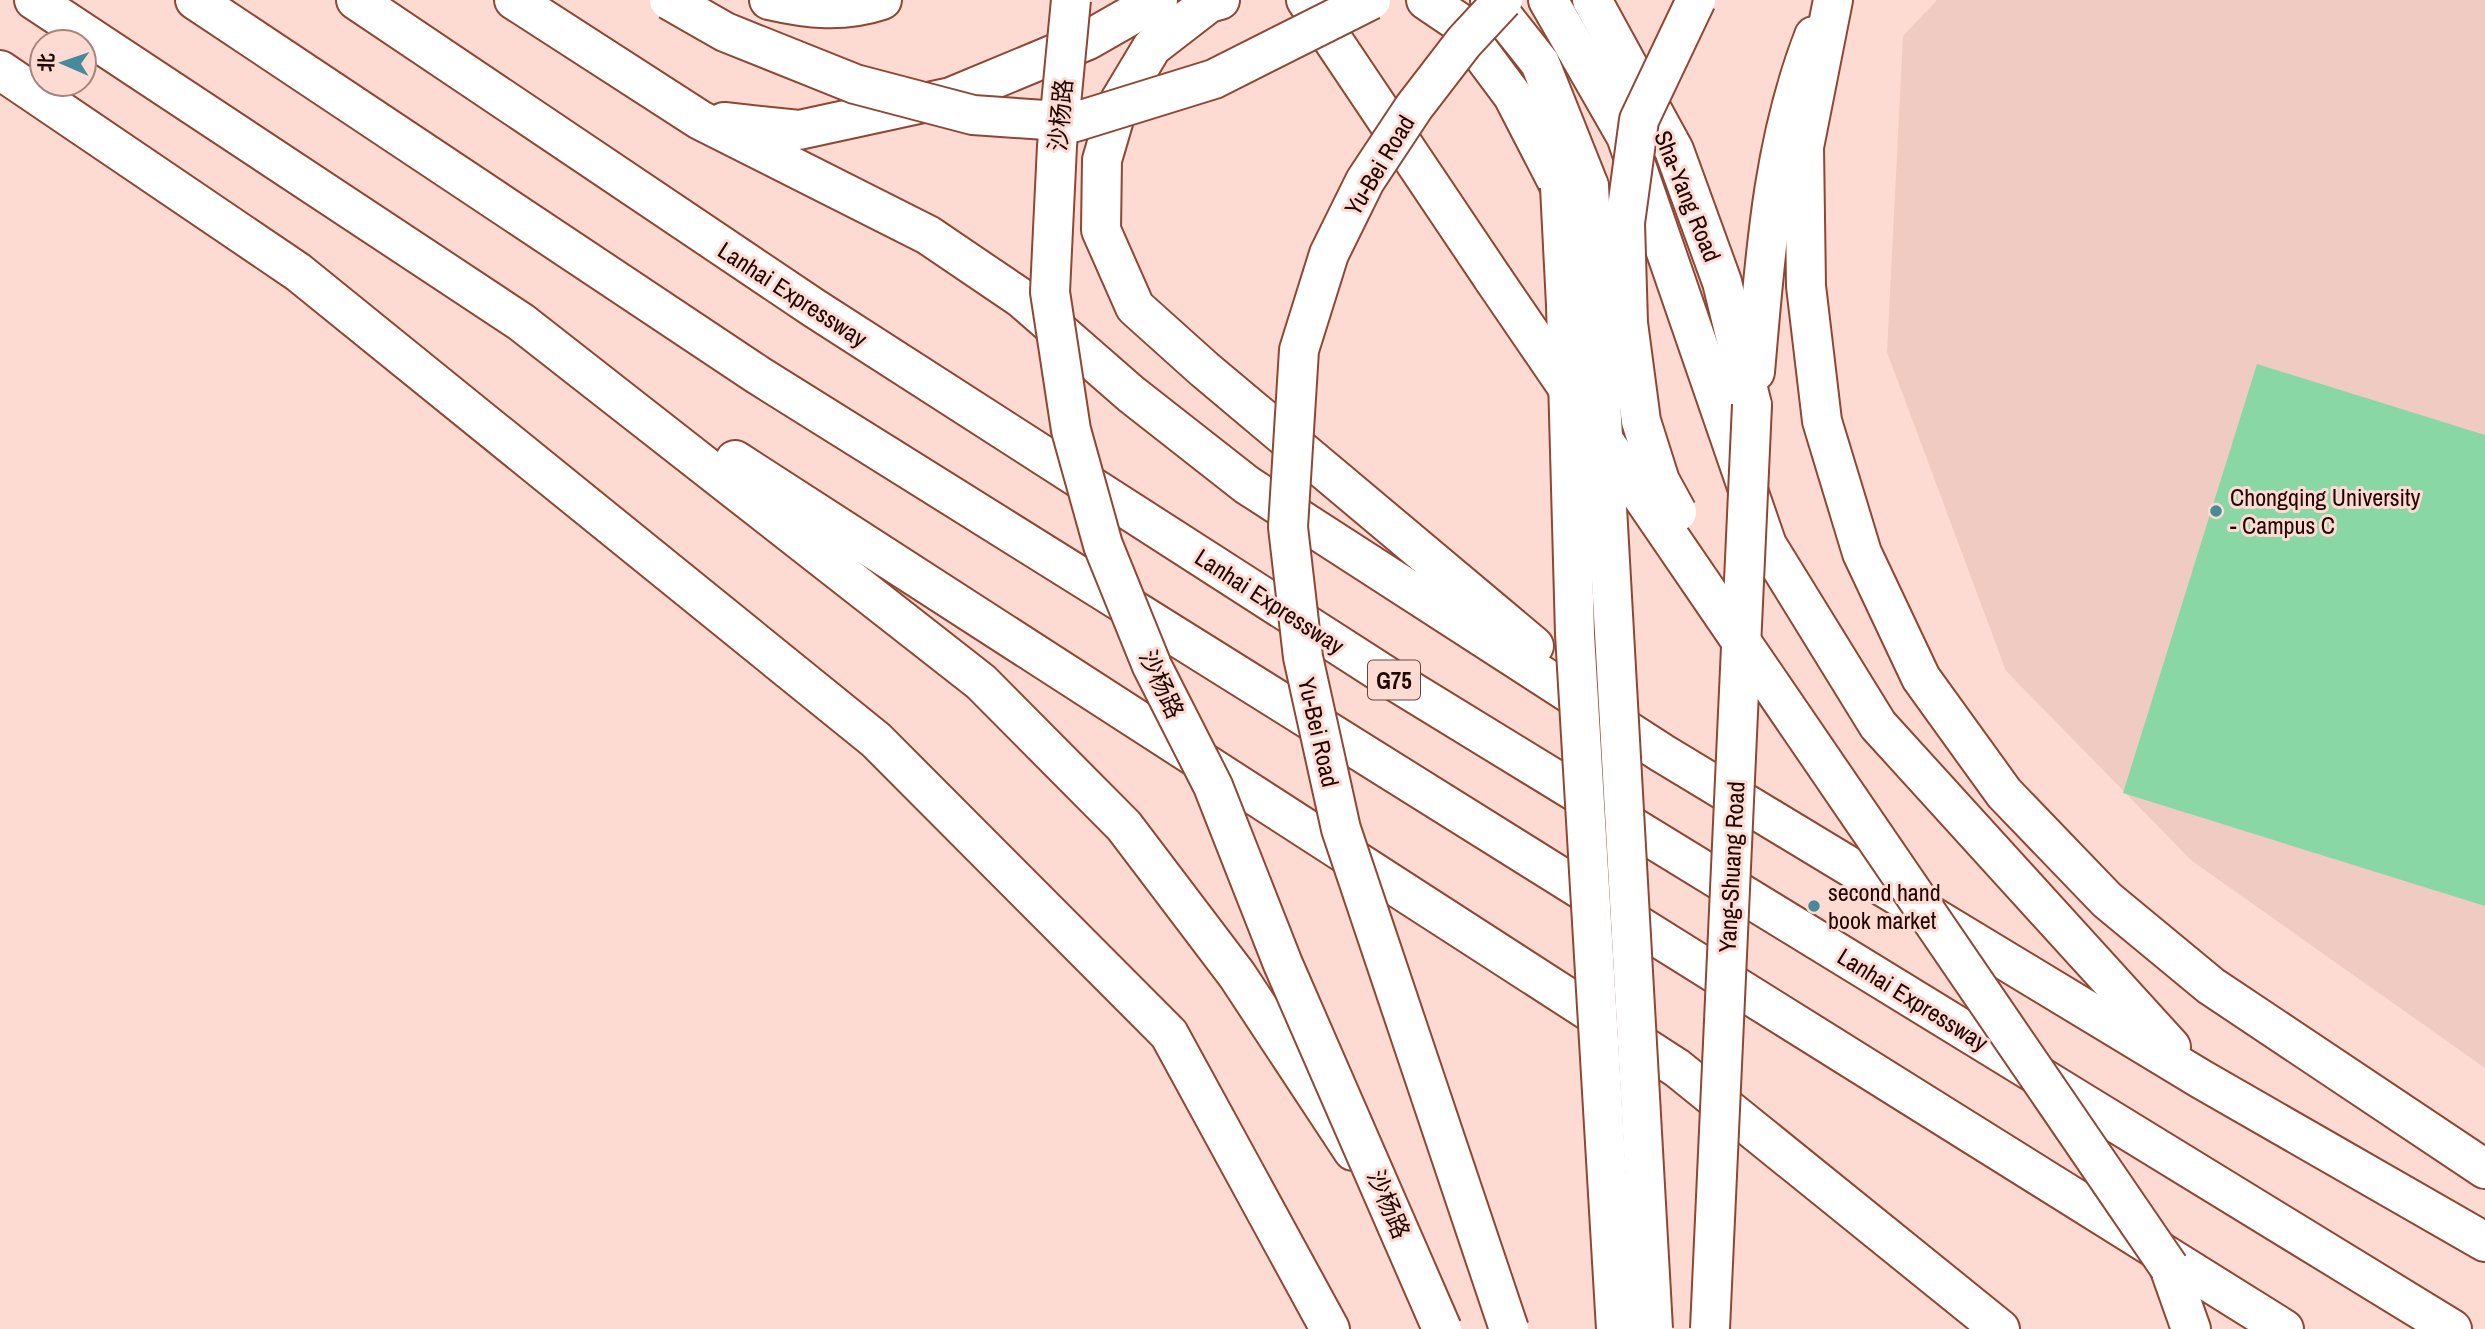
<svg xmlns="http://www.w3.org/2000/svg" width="2485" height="1329" font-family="'Archivo Narrow','Noto Sans SC',sans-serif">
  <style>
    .built { fill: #f0cbc1 }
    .green { fill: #88d7a5 }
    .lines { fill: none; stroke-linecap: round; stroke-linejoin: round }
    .minor-casing { stroke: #8f4633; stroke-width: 42 }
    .major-casing { stroke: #8f4633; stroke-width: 42 }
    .highway-casing { stroke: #8f4633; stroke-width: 42 }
    .minor { stroke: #fff; stroke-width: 38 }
    .major { stroke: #fff; stroke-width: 38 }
    .highway { stroke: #fff; stroke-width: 38 }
    .major-bridge-casing { stroke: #8f4633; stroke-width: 42; stroke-linecap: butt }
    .highway-bridge-casing { stroke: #8f4633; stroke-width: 42; stroke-linecap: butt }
    .major-bridge { stroke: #fff; stroke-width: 38 }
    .highway-bridge { stroke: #fff; stroke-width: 38 }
    .poi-dot { fill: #478a9a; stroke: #fedbd2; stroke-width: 2.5 }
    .labels { text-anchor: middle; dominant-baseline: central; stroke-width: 6; stroke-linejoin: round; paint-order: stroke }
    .shield { fill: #fedbd2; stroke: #634540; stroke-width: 2 }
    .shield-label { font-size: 23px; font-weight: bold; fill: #200501 }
    .street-label { font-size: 24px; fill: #200501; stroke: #fedbd2 }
    .poi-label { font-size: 24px; fill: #200501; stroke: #fedbd2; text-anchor: start }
  </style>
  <rect width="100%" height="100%" fill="#fedbd2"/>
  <!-- built -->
  <polygon class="built" points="1937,0 2485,0 2485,1068 2192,861 2006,671 1887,352 1903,36"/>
  <!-- green -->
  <polygon class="green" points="2257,364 2485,435 2485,906 2123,793"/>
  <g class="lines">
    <!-- minor casing -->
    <g class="minor-casing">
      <polyline id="minor" points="0,70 298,272 876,740 1169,1034 1330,1329"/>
    </g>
    <!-- major casing -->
    <g class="major-casing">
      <g id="major">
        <polyline points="1306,0 1494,280"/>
        <polyline points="1592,0 1674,150 1722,282 1752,405"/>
        <path d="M 1755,372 C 1765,258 1772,144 1814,36"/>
        <polyline points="2169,1267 2191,1329"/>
      </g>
    </g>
    <!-- highway casing -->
    <g class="highway-casing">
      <g id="highway">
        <polyline points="34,0 521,322 981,682 1124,826 1237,975 1353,1151"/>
        <polyline points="195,0 758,375 2284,1329"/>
        <polyline points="356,0 814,308 1388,677 2452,1329"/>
        <polyline points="514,0 700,120 928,235 1021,298 1131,394 1247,485 1662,753 2201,1079 2485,1242"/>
        <path d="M 769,0 C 808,9 843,13 882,0"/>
        <polyline points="1220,0 1209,3 1152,47 1119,102 1102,160 1101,230 1135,307 1204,369 1534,646"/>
        <polyline points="1426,0 1457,21 1513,96 1560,187"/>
        <polyline points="1490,0 1540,63 1589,186"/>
        <polyline points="1548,0 1626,136 1767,545 1878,725 2171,1047"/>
        <polyline points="1833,0 1804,147 1806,286 1822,421 1862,553 1921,678 2004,793 2107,900 2211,986 2485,1169"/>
        <polyline points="724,122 799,130 951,97 1088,40 1158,0"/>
        <polyline points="735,460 1677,1068 2000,1329"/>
      </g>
    </g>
    <!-- minor -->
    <use href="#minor" class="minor"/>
    <!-- major -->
    <use href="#major" class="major"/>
    <!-- highway -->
    <use href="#highway" class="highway"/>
    <!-- major-bridge casing -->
    <g class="major-bridge-casing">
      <g id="major-bridge">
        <polyline points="1071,0 1057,146 1050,292 1071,430 1103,545 1152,666 1213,786 1283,964 1442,1329"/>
        <polyline points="1503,0 1464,42 1414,107 1365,181 1329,254 1299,350 1288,527 1303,657 1341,829 1509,1329"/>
        <polyline points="1494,280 2169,1267"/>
        <polyline points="1677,512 1660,481 1641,421 1628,323 1625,223 1639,120 1696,0"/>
        <polyline points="1710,1329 1752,405"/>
      </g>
    </g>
    <!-- highway-bridge casing -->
    <g class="highway-bridge-casing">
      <g id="highway-bridge">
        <polyline points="669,0 725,32 855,84 973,115 1075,122 1214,79 1371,0"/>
        <polyline points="1589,186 1653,1329"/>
        <polyline points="1560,187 1566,305 1575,634 1616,1329"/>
      </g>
    </g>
    <!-- major-bridge -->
    <use href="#major-bridge" class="major-bridge"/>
    <!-- highway-bridge -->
    <use href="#highway-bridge" class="highway-bridge"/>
  </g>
  <!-- markers -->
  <g class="poi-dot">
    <circle cx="2216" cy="511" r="7"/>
    <circle cx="1814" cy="906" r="7"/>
  </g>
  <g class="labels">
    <!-- shield labels -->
    <rect class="shield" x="1368" y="660.5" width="52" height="39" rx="5"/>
    <g class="shield-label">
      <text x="1394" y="680">G75</text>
    </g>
    <!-- street labels -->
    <g class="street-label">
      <text transform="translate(1060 115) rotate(-85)">沙杨路</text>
      <text transform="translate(1379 165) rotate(-59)">Yu-Bei Road</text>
      <text transform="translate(1688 196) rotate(68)">Sha-Yang Road</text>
      <text transform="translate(793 294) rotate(33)">Lanhai Expressway</text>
      <text transform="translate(1270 601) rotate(33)">Lanhai Expressway</text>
      <text transform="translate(1162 684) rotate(65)">沙杨路</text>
      <text transform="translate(1319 732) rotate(77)">Yu-Bei Road</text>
      <text transform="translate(1731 867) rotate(-87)">Yang-Shuang Road</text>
      <text transform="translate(1913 999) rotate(32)">Lanhai Expressway</text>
      <text transform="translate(1389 1204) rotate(67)">沙杨路</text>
    </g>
    <!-- poi labels -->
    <g class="poi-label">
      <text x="2230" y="497">Chongqing University<tspan x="2230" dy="28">- Campus C</tspan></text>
      <text x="1828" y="892">second hand<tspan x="1828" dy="28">book market</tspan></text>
    </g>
  </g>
  <!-- north arrow -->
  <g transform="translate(63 63) rotate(272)"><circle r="33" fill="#fedbd2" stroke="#a5857e" stroke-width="2"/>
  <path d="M0-5L12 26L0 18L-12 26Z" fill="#478a9a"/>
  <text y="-10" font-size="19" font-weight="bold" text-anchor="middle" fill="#200501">北</text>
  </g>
</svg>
